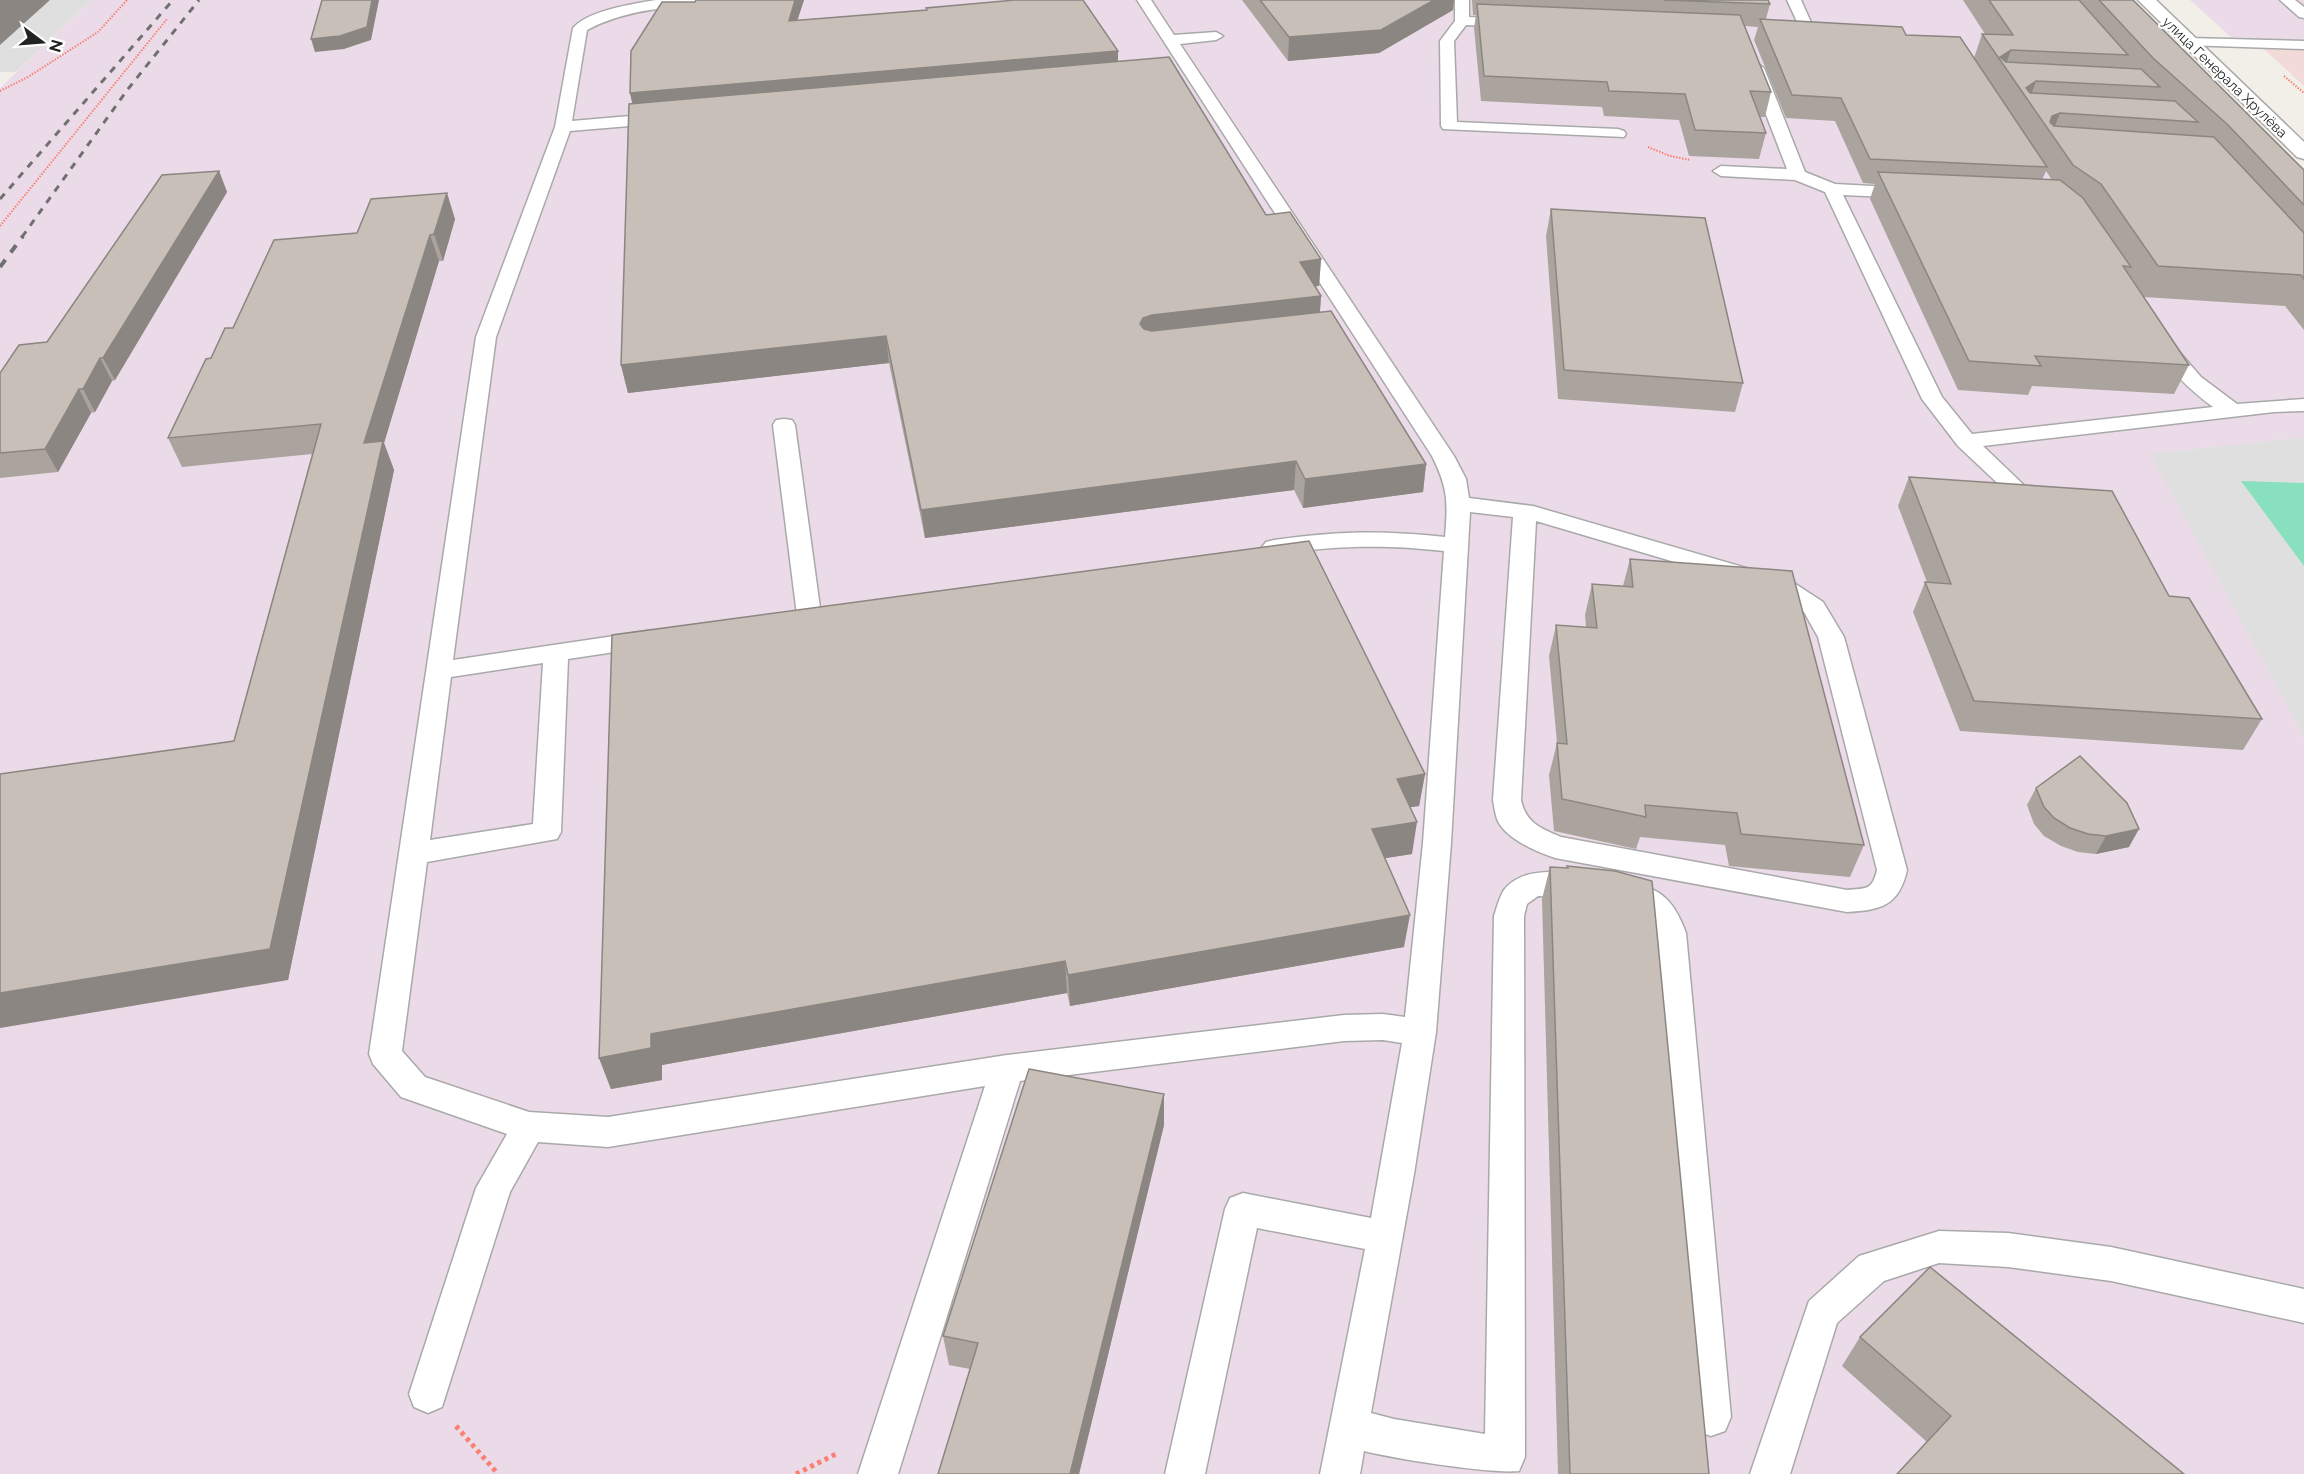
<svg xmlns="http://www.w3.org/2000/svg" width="2304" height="1474" font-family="Raleway,sans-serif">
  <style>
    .residential { fill: #e0dfdf }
    .commercial { fill: #f2dad9 }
    .industrial { fill: #ebdbe8 }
    .pitch { fill: #88e0be }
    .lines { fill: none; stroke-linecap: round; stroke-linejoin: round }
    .service-casing { stroke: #a9a9a9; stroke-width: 3 }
    .minor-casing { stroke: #a9a9a9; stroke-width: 3 }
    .path-far1 { stroke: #fa8072; stroke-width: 2; stroke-dasharray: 1.5 1.5; stroke-linecap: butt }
    .path { stroke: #fa8072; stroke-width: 5; stroke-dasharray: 4 4; stroke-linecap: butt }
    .service { fill: #fff; fill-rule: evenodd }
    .minor { fill: #fff; fill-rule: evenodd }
    .rail-far1 { stroke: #707070; stroke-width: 3; stroke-dasharray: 7 7; stroke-linecap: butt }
    .rail { stroke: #707070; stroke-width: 4; stroke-dasharray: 9 9; stroke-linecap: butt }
    .wall { fill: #aba49e; fill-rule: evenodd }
    .shaded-wall { fill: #8b8681 }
    .building { fill: #c7bfb8; stroke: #8b8681; stroke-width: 1.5 }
    .labels { text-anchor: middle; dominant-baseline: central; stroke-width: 4.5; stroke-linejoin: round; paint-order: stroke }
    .far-street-label { font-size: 14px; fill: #222; stroke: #fff }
  </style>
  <rect width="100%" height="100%" fill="#f2efe9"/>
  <!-- residential -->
  <g class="residential">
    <polygon points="0,0 92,0 16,72 0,72"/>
    <polygon points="2304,437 2304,737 2149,454"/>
  </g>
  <!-- commercial -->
  <polygon class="commercial" points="2264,49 2304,50 2304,86"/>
  <!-- industrial -->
  <g class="industrial">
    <polygon points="92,0 2102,0 2304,212 2304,437 2150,454 2304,737 2304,1474 0,1474 0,88"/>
    <polygon points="2190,0 2304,0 2304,50 2243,48"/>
  </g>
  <!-- pitch -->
  <polygon class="pitch" points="2241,481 2304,483 2304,566"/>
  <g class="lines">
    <!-- service casing -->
    <g class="service-casing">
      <g id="service">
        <path d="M 656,0 L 746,0 L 739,4 C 687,6 634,5 587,30 L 572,121 L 665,113 L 673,118 L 665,123 L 570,131 L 496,337 L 453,660 L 648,631 L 657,633 L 661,639 L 657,645 L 648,647 L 568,659 L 561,832 L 557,839 L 427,862 L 402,1051 L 425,1077 L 529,1112 L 608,1117 L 1007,1055 L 1344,1015 L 1383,1014 L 1405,1017 L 1423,843 L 1444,551 C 1383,544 1335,546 1274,554 L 1266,552 L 1262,547 L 1266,542 L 1274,540 C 1336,531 1383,530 1445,537 C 1448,502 1448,488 1432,456 L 1137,0 L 1151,0 L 1174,35 L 1216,32 L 1223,36 L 1216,40 L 1180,44 L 1454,456 L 1466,479 L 1469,498 L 1533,506 L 1791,581 L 1823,602 L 1844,637 L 1907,870 C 1899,906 1881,910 1847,912 L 1555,858 C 1537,852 1504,838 1497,819 C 1495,813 1494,806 1493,800 L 1513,517 L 1470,512 L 1451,843 L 1436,1032 L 1414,1174 L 1371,1413 L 1394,1419 L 1485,1434 L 1494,916 C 1497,907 1499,898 1504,890 C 1523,865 1567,871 1592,879 L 1597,887 L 1592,895 L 1582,898 L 1538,896 L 1527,904 L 1524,916 L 1525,1457 L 1519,1471 C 1491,1474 1396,1459 1364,1451 L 1360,1474 L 1320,1474 L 1365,1249 L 1257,1228 L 1205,1474 L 1165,1474 L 1225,1209 L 1230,1198 L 1243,1193 L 1371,1218 L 1402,1043 L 1383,1040 L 1344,1041 L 1020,1081 L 898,1474 L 858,1474 L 985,1086 L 608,1147 L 538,1142 L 510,1192 L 442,1407 L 428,1413 L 414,1407 L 409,1394 L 476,1188 L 507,1134 L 401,1097 L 373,1064 L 369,1054 L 476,337 L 555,127 L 573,28 C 589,10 633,4 656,0 ZM 1536,521 L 1773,591 L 1804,612 L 1818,637 L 1877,870 C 1872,891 1866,888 1847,890 L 1561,837 C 1540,828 1526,823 1521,800 ZM 543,663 L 533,824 L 430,840 L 451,677 Z"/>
        <polygon points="1455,0 1469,0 1469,17 1512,19 1519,23 1512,27 1466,25 1454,41 1457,122 1618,129 1624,131 1626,134 1624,137 1443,129 1441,126 1440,41 1455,21"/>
        <polygon points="1787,0 1801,0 1817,36 1815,39 1805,39"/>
        <polygon points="2280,0 2295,0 2304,7 2304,18 2299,17"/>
        <polygon points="2189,38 2304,41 2304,49 2184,45 2182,42"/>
        <path d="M 1756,63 L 1764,68 L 1805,172 L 1835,184 L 1909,188 L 1915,189 L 1918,193 L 1915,197 L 1909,198 L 1843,195 L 1942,397 L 1972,434 L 2213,407 C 2188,389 2169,369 2152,344 L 2155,340 L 2169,340 L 2201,377 L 2237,404 L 2304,399 L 2304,411 L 2274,412 L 1983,446 L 2028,489 L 2025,494 L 2017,496 L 2009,494 L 1958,446 L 1922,399 L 1825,192 L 1795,180 L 1721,176 L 1713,171 L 1721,166 L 1787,169 L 1748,68 Z"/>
        <polygon points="784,419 792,420 795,425 821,615 818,621 809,623 800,621 797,615 773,425 776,420"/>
        <path d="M 1620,881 C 1658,886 1673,897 1686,933 L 1731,1417 L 1725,1431 L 1711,1436 L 1697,1431 L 1691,1417 L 1656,933 C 1647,908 1632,907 1609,900 L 1605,892 L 1609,884 Z"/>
        <polygon points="1939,1231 2008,1233 2111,1247 2304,1289 2304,1323 2111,1281 2008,1267 1939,1263 1884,1281 1837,1323 1790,1474 1750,1474 1809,1301 1859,1256"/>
      </g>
    </g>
    <!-- minor casing -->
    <g class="minor-casing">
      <polygon id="minor" points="2138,0 2156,0 2304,142 2304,159 2297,157"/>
    </g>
    <!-- path-far1 -->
    <g class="path-far1">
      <polyline points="2284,76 2304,93"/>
      <polyline points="0,91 28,77 98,32 127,0"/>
      <polyline points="1648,147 1670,156 1690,160"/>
      <polyline points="0,226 167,19"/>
    </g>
    <!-- path -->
    <g class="path">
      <polyline points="456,1426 498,1474"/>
      <polyline points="796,1474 836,1454"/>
    </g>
    <!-- service -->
    <use href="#service" class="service"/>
    <!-- minor -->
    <use href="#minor" class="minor"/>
    <!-- rail-far1 -->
    <g class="rail-far1">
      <polyline points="0,199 173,0"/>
      <polyline points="22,237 128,89 199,0"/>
    </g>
    <!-- rail -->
    <polyline class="rail" points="0,267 23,236"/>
  </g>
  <!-- wall -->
  <g class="wall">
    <polygon points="696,0 804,0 797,20 926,10 926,8 1118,51 1118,62 1266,215 1321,259 1319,286 1315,286 1321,296 1320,312 1426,464 1423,492 1303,508 1294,490 925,538 889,363 628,393 621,365 632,103 630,93"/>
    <polygon points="1242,0 1454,0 1453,10 1379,53 1288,61"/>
    <path d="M 1472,0 L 1768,0 L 1770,4 L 1766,19 L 1906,35 L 1974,58 L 1982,34 L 1985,34 L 1963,0 L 2133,0 L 2304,170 L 2304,330 L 2285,306 L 2144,297 L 2128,273 L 2128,274 L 2189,365 L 2174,394 L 2032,386 L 2028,395 L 1958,390 L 1870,199 L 1875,184 L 1863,183 L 1835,121 L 1786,118 L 1754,40 L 1758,27 L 1745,26 L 1771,92 L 1765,117 L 1759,117 L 1766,133 L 1759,159 L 1689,156 L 1679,120 L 1604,116 L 1602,107 L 1481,101 L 1474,28 L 1476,15 L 1473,15 ZM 2046,171 L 2052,180 L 2042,180 Z"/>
    <polygon points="219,171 227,192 115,380 112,381 95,412 91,413 58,472 0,478 0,373 47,342"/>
    <polygon points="1551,209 1743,383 1735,412 1558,399 1546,236"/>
    <polygon points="455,219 443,261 439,261 384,443 394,470 288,980 234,741 312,454 182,467 168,438 211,358 233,328 357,233"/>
    <polygon points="1909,477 2169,596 2262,719 2243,750 1960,731 1913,612 1925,582 1927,582 1898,506"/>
    <polygon points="1630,559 1864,845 1850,877 1729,866 1725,845 1640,837 1636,849 1554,831 1549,775 1557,743 1549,656 1556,625 1586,627 1585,615 1592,584 1623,586"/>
    <polygon points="1425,774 1419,806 1410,807 1412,854 1385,858 1404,947 1070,1006 1067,993 662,1065 662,1080 611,1089 599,1058"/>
    <polygon points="2036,788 2129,847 2096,854 2078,852 2061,846 2044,836 2034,824 2027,805"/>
    <polygon points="1567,866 1709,1474 1558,1474 1542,899 1550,867 1567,868"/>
    <polygon points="1164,1094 1164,1125 1079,1474 938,1474 970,1369 949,1365 943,1336"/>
    <polygon points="1860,1337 2184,1474 1927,1442 1842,1366"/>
  </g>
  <!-- shaded-wall -->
  <g class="shaded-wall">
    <polygon points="0,0 50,0 0,45"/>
    <polygon points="372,0 379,0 371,40 344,49 315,52 311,39"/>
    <polygon points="795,0 804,0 791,40 789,21"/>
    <polygon points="1434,0 1454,0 1453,10 1379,53 1288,61 1289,37"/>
    <polygon points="2011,50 2005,67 2000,57"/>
    <polygon points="1118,51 1118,70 635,113 630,93"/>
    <polygon points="2036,81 2029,101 2026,88"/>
    <polygon points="2060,113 2052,134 2048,128 2052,116"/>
    <polygon points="219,171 227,192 115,380 103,358"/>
    <polygon points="447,193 455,219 443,261 434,234"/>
    <polygon points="430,235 439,261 384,443 394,470 288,980 0,1028 0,993 270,949 364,443"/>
    <polygon points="1321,259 1319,286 1298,288 1300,262"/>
    <polygon points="1321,296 1319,323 1143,345 1140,324 1143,318 1152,315"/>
    <polygon points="886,336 889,363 628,393 621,365"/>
    <polygon points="100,358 112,381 95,412 83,389"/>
    <polygon points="79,389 91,413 58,472 45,449"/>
    <polygon points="1296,461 1294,490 925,538 921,510"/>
    <polygon points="1426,464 1423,492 1303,508 1305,479"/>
    <polygon points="1425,774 1419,806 1392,810 1397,779"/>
    <polygon points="1417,822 1412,854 1367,861 1372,829"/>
    <polygon points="2139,829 2129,847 2096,854 2106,836"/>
    <polygon points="1410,915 1404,947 1070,1006 1068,975"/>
    <polygon points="1065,961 1067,993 662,1065 662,1080 611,1089 599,1058 651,1034"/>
    <polygon points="1164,1094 1164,1125 1079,1474 1070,1474"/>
  </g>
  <!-- building -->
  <g class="building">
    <polygon points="322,0 372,0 367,27 340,36 311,39"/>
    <polygon points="696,0 795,0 789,21 927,10 926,8 1015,0 1083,0 1118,51 630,93 631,51 662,2 695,2"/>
    <polygon points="1260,0 1434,0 1381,30 1289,37"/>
    <polygon points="1664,0 1768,0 1770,4"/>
    <polygon points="1989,0 2079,0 2128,55 2011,50 2000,57 2006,62 2141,69 2160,87 2036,81 2026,88 2030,93 2175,101 2198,122 2060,113 2052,116 2050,122 2054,126 2214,137 2304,233 2304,279 2301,275 2158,266 2101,184 2073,165 1982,34 2013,35"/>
    <polygon points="2099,0 2133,0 2304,170 2304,205 2228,125 2153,58"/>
    <polygon points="1477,4 1740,15 1771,92 1750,91 1766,133 1695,130 1685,94 1609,91 1607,82 1484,76"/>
    <polygon points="1760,19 1902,27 1906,35 1960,37 2047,167 1870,159 1841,98 1792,95"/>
    <polygon points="1169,57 1266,215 1290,212 1321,259 1300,262 1321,296 1152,315 1143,318 1140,324 1144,329 1152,331 1331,311 1426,464 1305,479 1296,461 921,510 886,336 621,365 629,104"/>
    <polygon points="219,171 103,358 100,358 83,389 79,389 45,449 0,453 0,373 19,345 47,342 162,175"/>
    <polygon points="1878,172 2060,180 2083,198 2131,267 2123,266 2189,365 2035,356 2041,366 1969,361"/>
    <polygon points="447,193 434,234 430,235 364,443 383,441 270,949 0,993 0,774 234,741 321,424 168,438 206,359 211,358 225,328 233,328 274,240 357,233 371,199"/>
    <polygon points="1551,209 1705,218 1743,383 1564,370"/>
    <polygon points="1909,477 2112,491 2169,596 2189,598 2262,719 1974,701 1925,582 1951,584"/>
    <polygon points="1309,541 1425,774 1397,779 1417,822 1372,829 1410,915 1068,975 1065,961 651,1034 651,1048 599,1058 612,635"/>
    <polygon points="1630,559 1792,571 1864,845 1741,834 1737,813 1645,805 1646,817 1562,799 1557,743 1567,744 1556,625 1597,628 1592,584 1633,587"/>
    <polygon points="2080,756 2127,803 2139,829 2106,836 2088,834 2070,828 2054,818 2044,807 2036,788"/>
    <polygon points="1567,866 1615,871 1652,881 1709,1474 1570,1474 1550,867 1568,868"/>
    <polygon points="1029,1069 1164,1094 1070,1474 938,1474 978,1343 943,1336"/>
    <polygon points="1930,1267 2184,1474 1897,1474 1951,1416 1860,1337"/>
  </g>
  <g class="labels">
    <!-- far-street labels -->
    <g class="far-street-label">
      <text transform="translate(2225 77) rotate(44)">улица Генерала Хрулёва</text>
    </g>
  </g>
  <!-- north arrow -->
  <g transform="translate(42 42) rotate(106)" stroke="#ffffff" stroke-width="4.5" paint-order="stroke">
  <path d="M0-4.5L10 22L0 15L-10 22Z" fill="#222222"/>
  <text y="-9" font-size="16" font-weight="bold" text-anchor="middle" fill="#222222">N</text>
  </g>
</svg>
